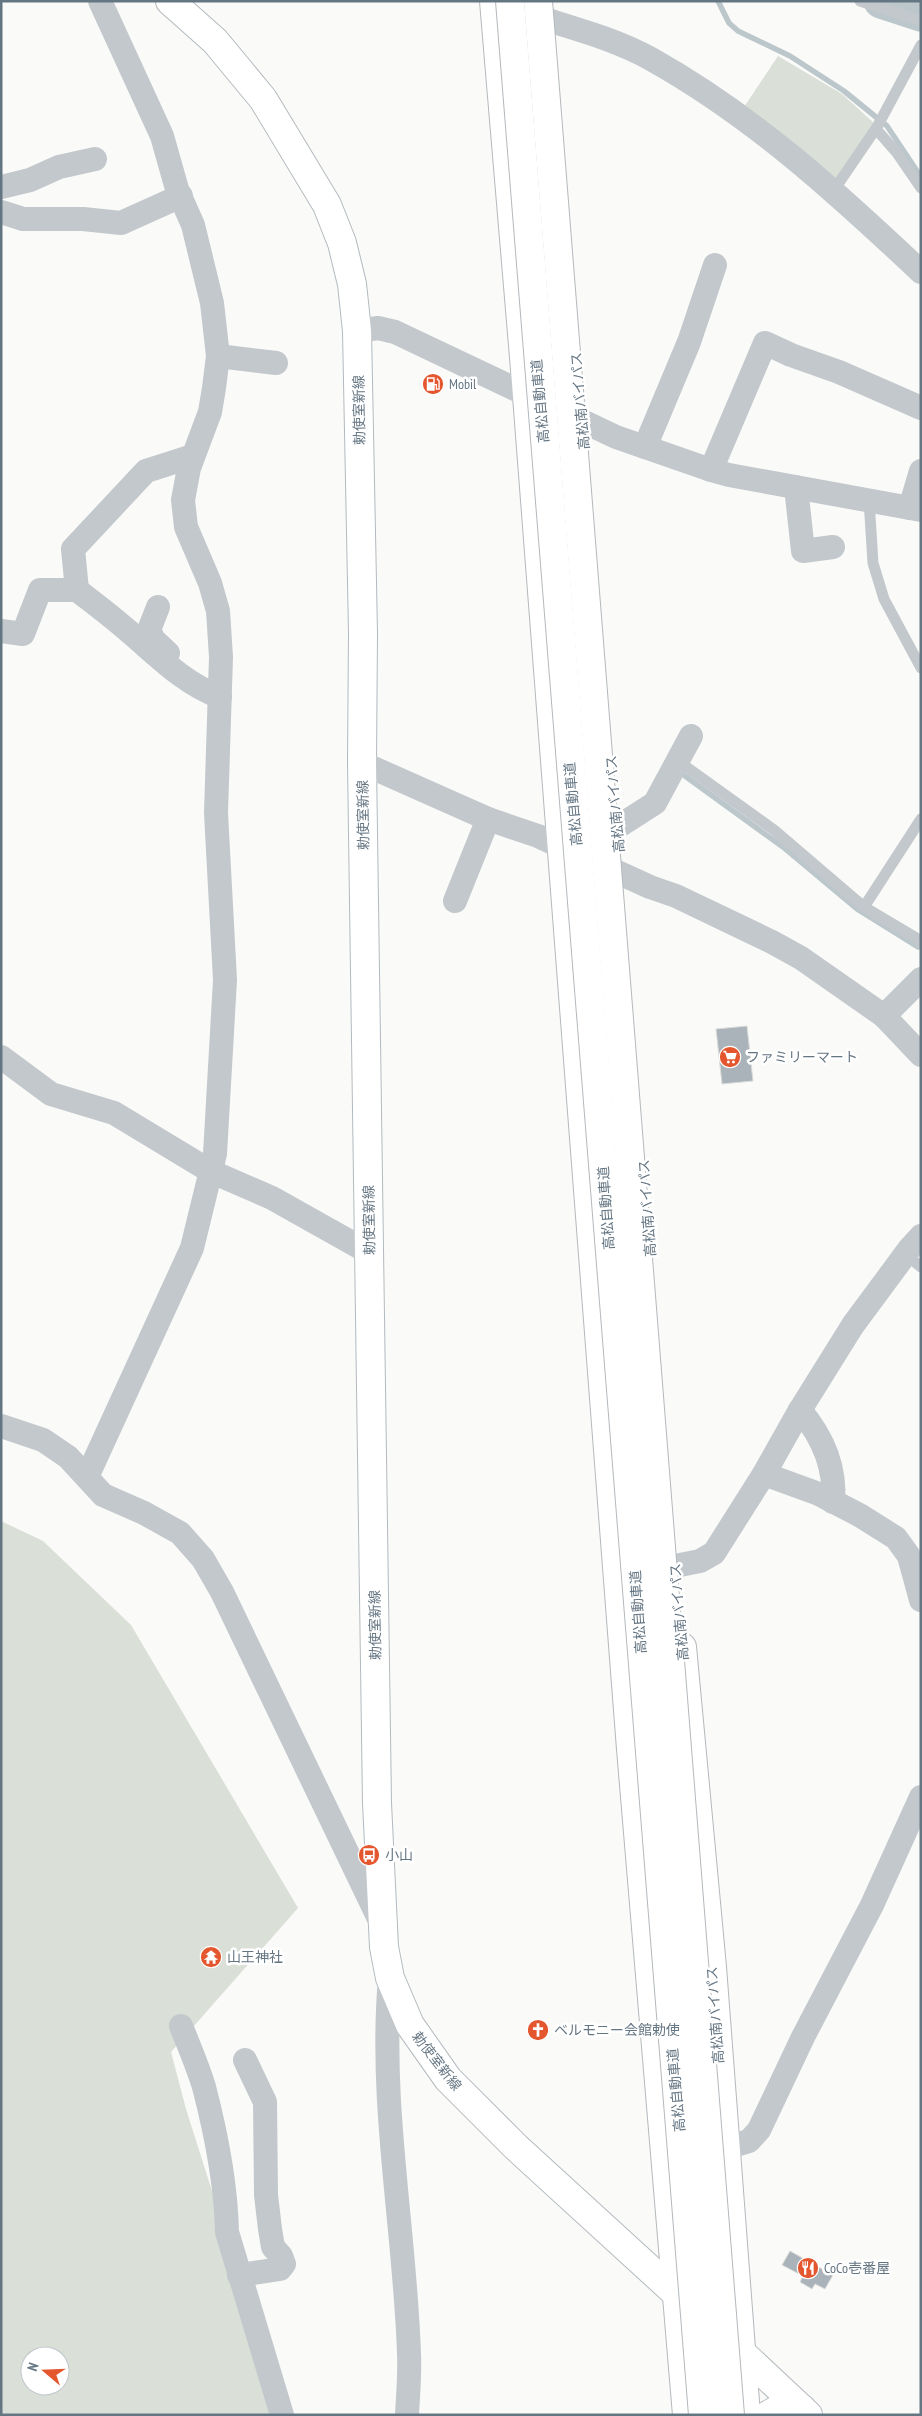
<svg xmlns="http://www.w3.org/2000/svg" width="922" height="2416" font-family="'PT Sans Narrow','Noto Sans JP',sans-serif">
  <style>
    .green { fill: #dadfd7; fill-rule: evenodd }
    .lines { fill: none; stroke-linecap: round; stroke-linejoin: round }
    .stream { stroke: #bbc7cb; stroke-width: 5.5 }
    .river { stroke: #bbc7cb; stroke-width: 35 }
    .building { fill: #aab3b9; stroke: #dcdcda }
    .secondary-casing { stroke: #b3babf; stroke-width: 30 }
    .trunk-casing { stroke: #b4b9bd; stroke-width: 30 }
    .service { stroke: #c3c8cc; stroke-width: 11 }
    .minor { stroke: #c3c8cc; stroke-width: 24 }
    .secondary { stroke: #fff; stroke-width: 28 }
    .trunk { stroke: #fff; stroke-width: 28 }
    .motorway-bridge-casing { stroke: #b4b9bd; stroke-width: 30; stroke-linecap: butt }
    .motorway-bridge { stroke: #fff; stroke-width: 28 }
    .labels { text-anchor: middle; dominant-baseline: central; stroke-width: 5; stroke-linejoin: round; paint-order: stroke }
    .poi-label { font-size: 14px; fill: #657683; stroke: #fff; text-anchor: start }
    .street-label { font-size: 14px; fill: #657683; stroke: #fff }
  </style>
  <rect width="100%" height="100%" fill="#fafaf8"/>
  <!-- green -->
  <g class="green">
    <polygon points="778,56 842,94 874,123 835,181 742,110"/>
    <path d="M 1,1521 L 43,1541 L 131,1625 L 298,1908 L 171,2052 L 186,2109 L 283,2415 L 1,2415 ZM 30,2356 L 60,2356 L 60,2386 L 30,2386 Z"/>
  </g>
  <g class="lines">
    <!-- stream -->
    <g class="stream">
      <polyline points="718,1 729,23 738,31 790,56 844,91 887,126 921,177"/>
      <polyline points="685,776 783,847 857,909 918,947"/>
    </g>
    <!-- river -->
    <polyline class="river" points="881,1 921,14"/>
  </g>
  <!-- building -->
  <g class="building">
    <polygon points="747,1026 753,1081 722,1084 716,1029"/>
    <polygon points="790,2251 833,2275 825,2289 815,2284 812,2289 800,2282 803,2276 782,2265"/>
  </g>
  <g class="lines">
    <!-- secondary casing -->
    <g class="secondary-casing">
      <g id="secondary">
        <polyline points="170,1 215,41 263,99 327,205 342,243 352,284 357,331 363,633 362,763 377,1803 384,1947 390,1978 410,2025 448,2079 516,2147 690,2306"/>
        <polyline points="729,2341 808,2415"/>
        <polyline points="768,2415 782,2407 802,2409"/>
      </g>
    </g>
    <!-- trunk casing -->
    <g class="trunk-casing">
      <g id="trunk">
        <polyline points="494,1 524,357 631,1749 687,2415"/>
        <polyline points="682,1647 712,1967 746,2415"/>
      </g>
    </g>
    <!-- service -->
    <g class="service">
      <polyline points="860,1 921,21"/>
      <polyline points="876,129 897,153 921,188"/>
      <polyline points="834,190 877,127 921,45"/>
      <polyline points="869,500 873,563 884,599 921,668"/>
      <polyline points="678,761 774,830 864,907 918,939 921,943"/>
      <polyline points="864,907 921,819"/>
      <polyline points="905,1254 921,1267"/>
    </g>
    <!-- minor -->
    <g class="minor">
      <path d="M 524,12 C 566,27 612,37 651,59 C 753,116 836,192 921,272"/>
      <polyline points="1,187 30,180 59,167 95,159"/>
      <polyline points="1,212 23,219 83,219 121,223 181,196"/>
      <polyline points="357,331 378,328 395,332 616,437 711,470 729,475 921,510"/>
      <polyline points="218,356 276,363"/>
      <polyline points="645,447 689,342 715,265"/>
      <polyline points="711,470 765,343 791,355 839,372 921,408"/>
      <polyline points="796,487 803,551 833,547"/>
      <polyline points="910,508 921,471"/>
      <path d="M 77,590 C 91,601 106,612 120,624 C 152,650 180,682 220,697"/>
      <polyline points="158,607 149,630 154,640 168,653"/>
      <polyline points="1,631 23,634 40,590 77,590 73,549 146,471 193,456"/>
      <polyline points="362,763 488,819 538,836 650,887 676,896 772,942 801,958 884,1016 921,1055"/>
      <polyline points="616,828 655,803 691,736"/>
      <polyline points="455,901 488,819"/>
      <polyline points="884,1016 921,979"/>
      <polyline points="1,1057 51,1094 114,1113 210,1171 272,1198 370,1253"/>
      <path d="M 800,1410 C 822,1436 836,1467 833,1502"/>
      <polyline points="1,1426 43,1440 68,1457 103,1495 144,1513 180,1533 203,1559 222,1592 382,1925"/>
      <polyline points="764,1474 819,1494 861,1516 896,1538 909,1556 921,1600"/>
      <polyline points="87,1477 192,1248 215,1154 225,980 216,813 221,657 218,611 210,583 186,527 183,500 189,468 210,412 214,388 218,356 212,303 193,225 177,189 162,136 100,1"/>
      <polyline points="675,1566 700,1561 714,1553 764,1474 800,1410 853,1325 910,1248 921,1236"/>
      <path d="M 390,1978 C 379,2104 405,2229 409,2354 C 410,2374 408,2395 407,2415"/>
      <path d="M 181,2026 C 189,2046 198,2067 204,2087 C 216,2133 226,2184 227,2232 L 282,2415"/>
      <polyline points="726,2148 749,2141 759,2130 803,2037 872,1905 921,1797"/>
      <polyline points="239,2275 280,2269 284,2264 281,2256 273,2247 270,2229 266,2195 265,2102 245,2060"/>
    </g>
    <!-- secondary -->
    <use href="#secondary" class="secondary"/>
    <!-- trunk -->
    <use href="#trunk" class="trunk"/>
    <!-- motorway-bridge casing -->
    <g class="motorway-bridge-casing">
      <g id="motorway-bridge">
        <polyline points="510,1 703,2415"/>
        <polyline points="538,1 730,2415"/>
      </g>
    </g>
    <!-- motorway-bridge -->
    <use href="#motorway-bridge" class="motorway-bridge"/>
  </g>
  <!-- icons -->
  <defs>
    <g id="fuel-disc" transform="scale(1.125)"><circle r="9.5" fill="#e4572e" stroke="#fff"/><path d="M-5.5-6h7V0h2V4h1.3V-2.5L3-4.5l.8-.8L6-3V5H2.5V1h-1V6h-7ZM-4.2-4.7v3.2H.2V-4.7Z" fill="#fff"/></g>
    <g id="supermarket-disc" transform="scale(1.125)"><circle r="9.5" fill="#e4572e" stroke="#fff"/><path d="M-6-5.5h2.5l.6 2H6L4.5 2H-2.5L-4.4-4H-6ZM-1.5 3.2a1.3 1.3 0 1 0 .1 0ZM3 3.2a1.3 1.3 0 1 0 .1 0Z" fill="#fff"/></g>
    <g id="bus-disc" transform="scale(1.125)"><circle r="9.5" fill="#e4572e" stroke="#fff"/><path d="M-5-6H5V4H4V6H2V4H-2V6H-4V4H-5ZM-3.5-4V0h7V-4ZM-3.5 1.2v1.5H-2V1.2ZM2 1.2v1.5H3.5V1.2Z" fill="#fff"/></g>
    <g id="temple-disc" transform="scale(1.125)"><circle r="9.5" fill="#e4572e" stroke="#fff"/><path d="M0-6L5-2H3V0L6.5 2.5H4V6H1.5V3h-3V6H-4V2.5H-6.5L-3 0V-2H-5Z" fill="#fff"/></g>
    <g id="church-disc" transform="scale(1.125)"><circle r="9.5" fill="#e4572e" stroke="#fff"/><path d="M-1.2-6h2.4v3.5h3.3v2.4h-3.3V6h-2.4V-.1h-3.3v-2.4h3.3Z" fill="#fff"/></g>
    <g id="restaurant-disc" transform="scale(1.125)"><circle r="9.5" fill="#e4572e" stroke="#fff"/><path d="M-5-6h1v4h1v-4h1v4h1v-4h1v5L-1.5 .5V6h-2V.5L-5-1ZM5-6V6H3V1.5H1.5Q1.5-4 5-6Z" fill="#fff"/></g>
  </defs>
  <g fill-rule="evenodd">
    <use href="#fuel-disc" x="433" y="384"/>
    <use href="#supermarket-disc" x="730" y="1057"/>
    <use href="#bus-disc" x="369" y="1855"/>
    <use href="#temple-disc" x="211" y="1957"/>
    <use href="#church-disc" x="538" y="2030"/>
    <use href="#restaurant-disc" x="808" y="2268"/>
  </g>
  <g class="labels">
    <!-- poi labels -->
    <g class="poi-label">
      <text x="449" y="384">Mobil</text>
      <text x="746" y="1057">ファミリーマート</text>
      <text x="385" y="1855">小山</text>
      <text x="227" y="1957">山王神社</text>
      <text x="554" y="2030">ベルモニー会館勅使</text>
      <text x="824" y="2268">CoCo壱番屋</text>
    </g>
    <!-- street labels -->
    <g class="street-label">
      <text transform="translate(540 401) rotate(-95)">高松自動車道</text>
      <text transform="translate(580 401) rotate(-95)">高松南バイパス</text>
      <text transform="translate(359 410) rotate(-91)">勅使室新線</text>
      <text transform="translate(573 804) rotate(-95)">高松自動車道</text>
      <text transform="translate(615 804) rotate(-95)">高松南バイパス</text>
      <text transform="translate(363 815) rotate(-91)">勅使室新線</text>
      <text transform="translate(606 1208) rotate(-94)">高松自動車道</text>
      <text transform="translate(647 1208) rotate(-94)">高松南バイパス</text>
      <text transform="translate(369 1220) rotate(-91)">勅使室新線</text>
      <text transform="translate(638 1612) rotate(-94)">高松自動車道</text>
      <text transform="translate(679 1612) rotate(-95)">高松南バイパス</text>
      <text transform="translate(375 1625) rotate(-91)">勅使室新線</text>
      <text transform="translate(715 2015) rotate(-94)">高松南バイパス</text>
      <text transform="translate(437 2061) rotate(52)">勅使室新線</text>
      <text transform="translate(676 2090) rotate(-95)">高松自動車道</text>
    </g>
  </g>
  <!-- border -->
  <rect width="922" height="2416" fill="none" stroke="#657683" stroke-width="5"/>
  <!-- north arrow -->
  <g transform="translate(45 2371) rotate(289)"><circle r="24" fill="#ffffff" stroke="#c1c8cd"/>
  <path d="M0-4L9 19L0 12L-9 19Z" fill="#e4572e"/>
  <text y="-8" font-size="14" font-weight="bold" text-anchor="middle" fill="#657683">N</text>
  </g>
</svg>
